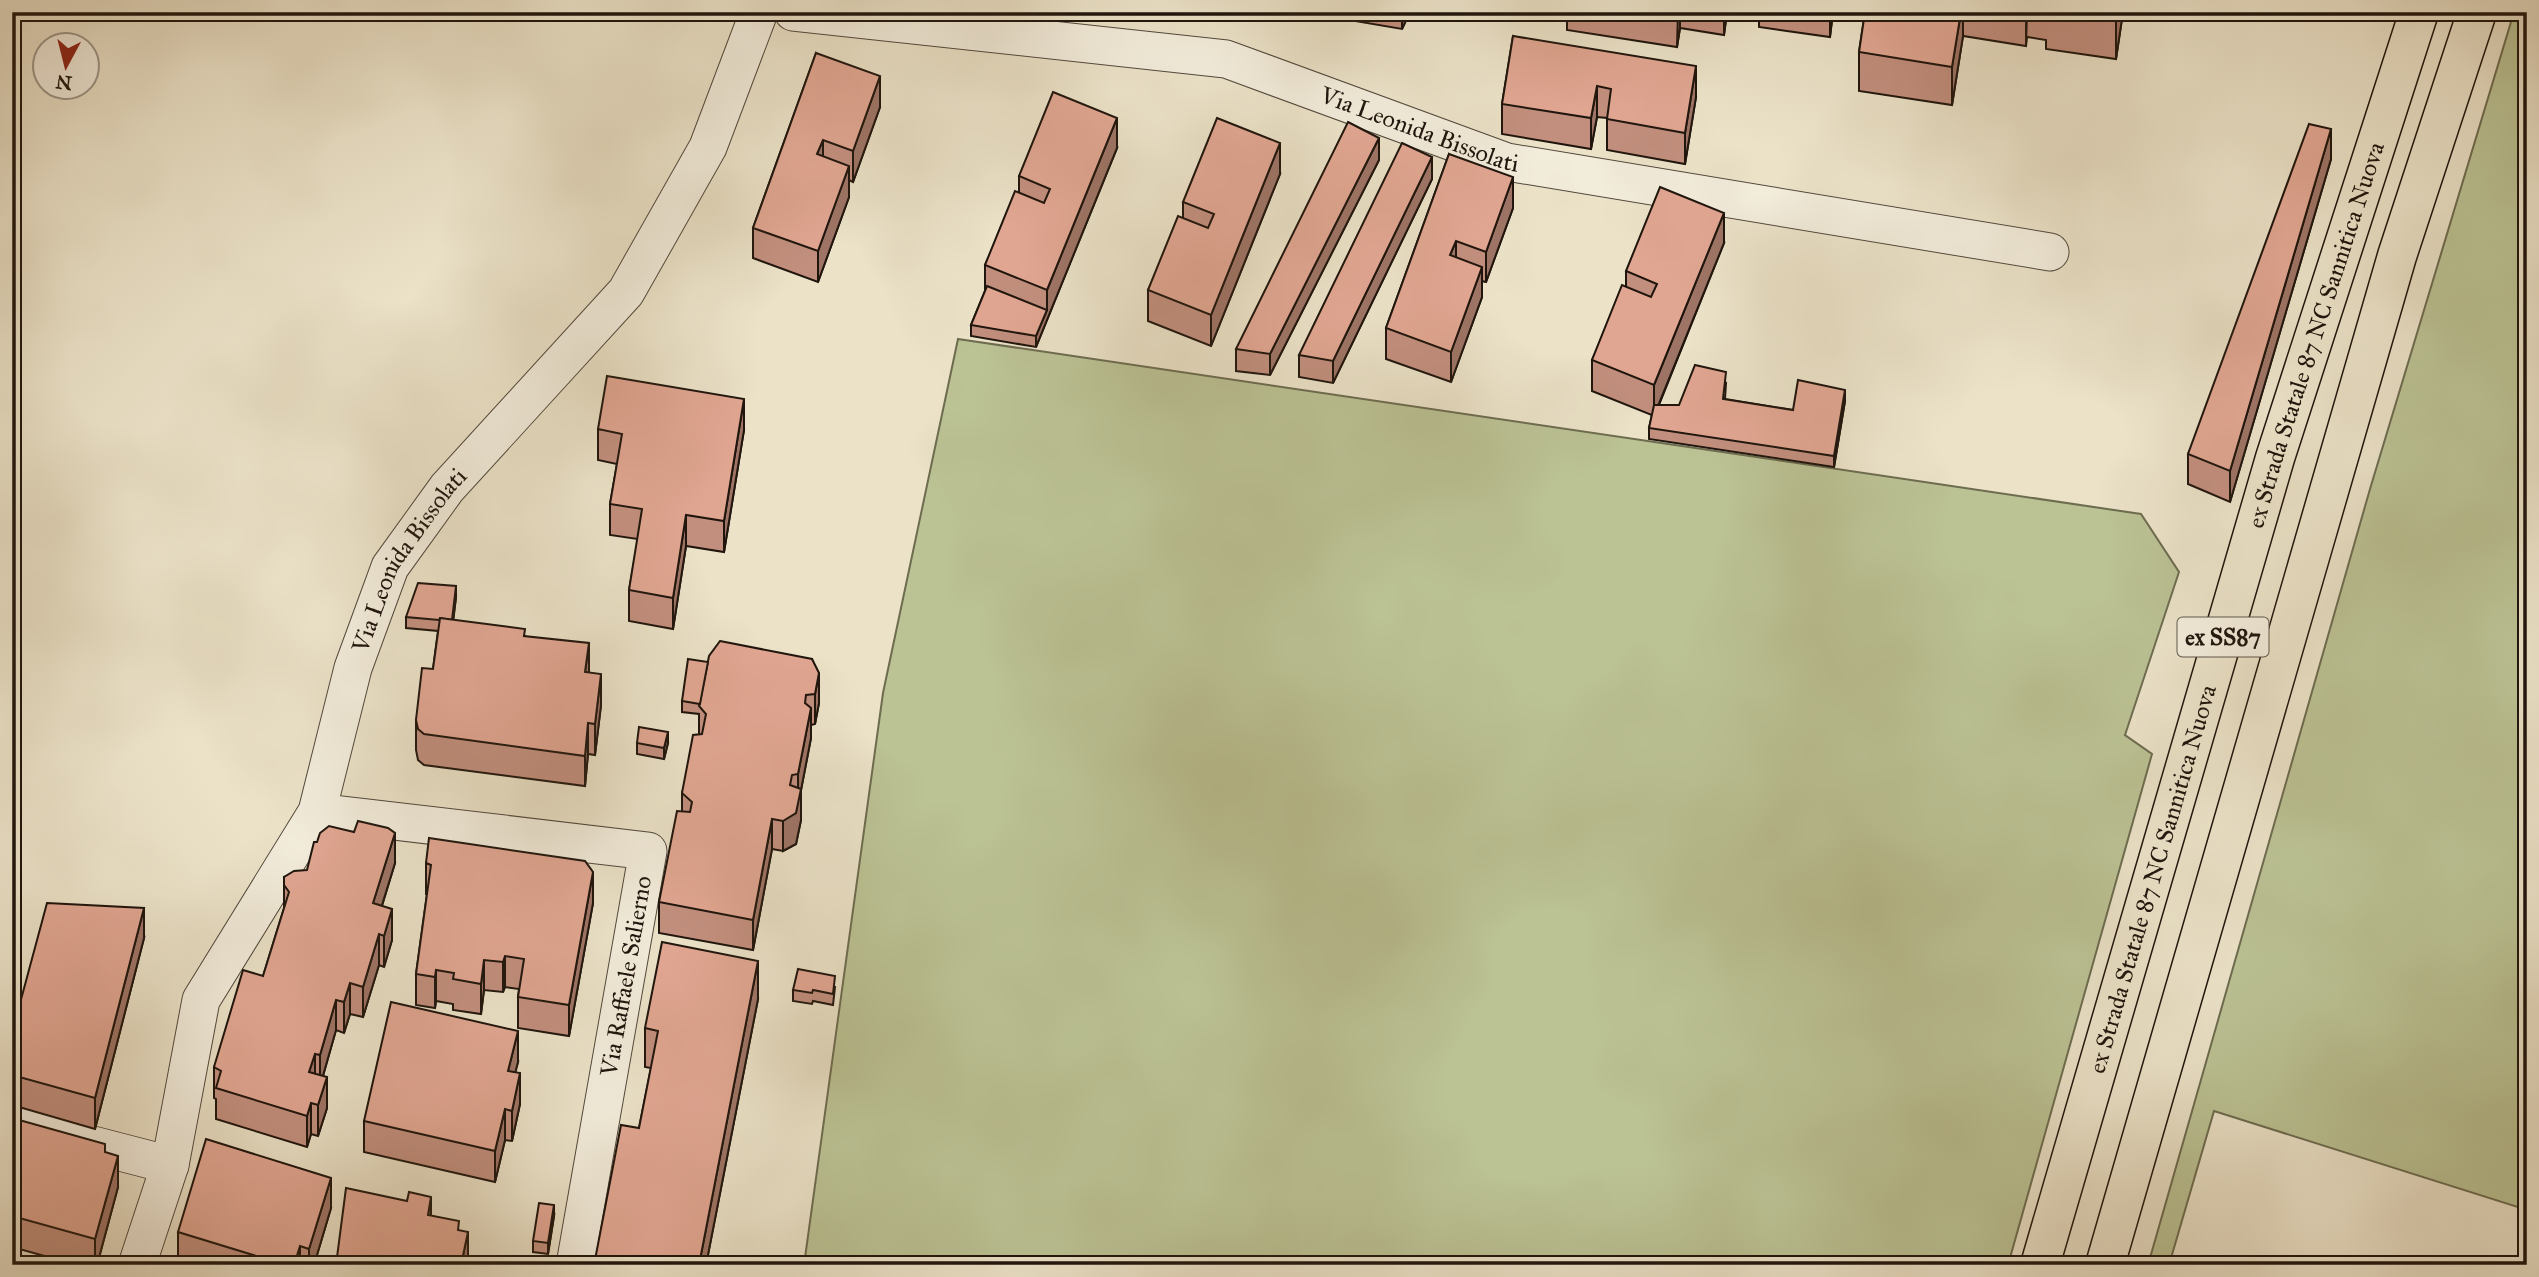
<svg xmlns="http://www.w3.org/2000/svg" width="2539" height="1277" font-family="'IM FELL Great Primer',serif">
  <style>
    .green { fill: #bbc294; stroke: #6d6c50; stroke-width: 2 }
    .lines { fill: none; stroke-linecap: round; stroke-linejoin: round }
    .street-casing { stroke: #52483c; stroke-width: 39 }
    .highway-casing { stroke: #1f150d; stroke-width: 41 }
    .street { stroke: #f2ecdb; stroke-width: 37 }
    .highway { stroke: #ebe2c8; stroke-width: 38 }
    .wall { fill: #c28f7e; stroke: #1f150d; stroke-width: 2 }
    .shaded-wall { fill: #9e7466; stroke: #1f150d; stroke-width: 2 }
    .building { fill: #e1a692; stroke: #1f150d; stroke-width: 2 }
    .labels { text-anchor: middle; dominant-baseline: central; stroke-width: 5; stroke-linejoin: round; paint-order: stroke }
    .shield { fill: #f2ecdb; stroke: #5e564b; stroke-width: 2 }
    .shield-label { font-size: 23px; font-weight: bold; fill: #1f150d }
    .street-label { font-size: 24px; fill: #1f150d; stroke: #f2ecdb }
  </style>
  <rect width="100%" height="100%" fill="#ebe2c8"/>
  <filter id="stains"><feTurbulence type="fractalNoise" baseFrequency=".00286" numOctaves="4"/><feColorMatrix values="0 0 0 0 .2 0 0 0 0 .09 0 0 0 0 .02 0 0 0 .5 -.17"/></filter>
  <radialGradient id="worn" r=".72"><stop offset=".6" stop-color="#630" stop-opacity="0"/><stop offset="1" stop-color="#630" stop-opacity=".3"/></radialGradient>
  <!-- green -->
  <g class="green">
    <polygon points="2514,12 2527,12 2527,1210 2214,1111 2169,1265 2148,1265 2370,489"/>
    <polygon points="958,339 2141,514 2179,572 2125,735 2152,754 2008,1265 804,1265 883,693"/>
  </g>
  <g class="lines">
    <!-- street casing -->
    <g class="street-casing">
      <g id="street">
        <path id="s1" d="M 793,12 L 1226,59 L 1507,162 L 2050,252"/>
        <polyline points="317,812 648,851 575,1265"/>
        <polyline points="12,1124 170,1165"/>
        <path id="s2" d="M 137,1265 L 170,1165 L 201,1000 L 317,812 L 353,668 L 390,567 L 447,488 L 626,292 L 708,147 L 759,12"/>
      </g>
    </g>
    <!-- highway casing -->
    <g class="highway-casing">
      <g id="highway">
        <path id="s3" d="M 2040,1265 L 2275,458 L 2419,12"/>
        <polyline points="2105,1265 2397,256 2477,12"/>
      </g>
    </g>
    <!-- street -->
    <use href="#street" class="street"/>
    <!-- highway -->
    <use href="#highway" class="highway"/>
  </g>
  <!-- wall -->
  <g class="wall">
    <polygon points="1349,12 1410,12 1402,29 1349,20"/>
    <polygon points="1567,12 1727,12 1724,35 1680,28 1677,47 1567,30"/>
    <polygon points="1759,12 1833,12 1830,37 1759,27"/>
    <polygon points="1865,12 2123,12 2116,59 2046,49 2046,40 2027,37 2026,46 1963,36 1952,105 1859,91 1859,52"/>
    <polygon points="1513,36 1696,97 1685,164 1607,150 1607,118 1597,117 1591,149 1502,134 1502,104"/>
    <polygon points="816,53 880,107 853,182 849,180 849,197 818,282 753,258 753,228"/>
    <polygon points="1117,148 1036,347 971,336 971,325 985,291 985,265 1019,193 1019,176"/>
    <polygon points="1449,154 1513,208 1486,282 1482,281 1482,297 1451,382 1386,359 1386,328"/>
    <polygon points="2331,159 2230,502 2188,484 2188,454"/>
    <polygon points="1379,160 1270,375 1236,371 1236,349"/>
    <polygon points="1280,174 1211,346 1148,321 1148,290 1183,218 1183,202"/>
    <polygon points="1432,179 1333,383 1299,377 1299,355"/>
    <polygon points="1724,243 1659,405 1679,405 1726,383 1725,399 1793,410 1845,401 1834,467 1649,439 1649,428 1652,415 1592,391 1592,360 1626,287 1626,271"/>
    <polygon points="598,429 744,430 724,552 686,546 673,629 629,621 629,590 638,539 610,535 610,504 617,464 598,460"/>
    <polygon points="456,597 453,620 525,636 589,672 601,705 595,755 588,754 585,786 424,765 418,760 416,750 416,720 433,669 438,631 406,628 406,617"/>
    <polygon points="812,659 819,703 815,724 811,725 811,738 801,790 801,820 796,844 783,851 772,849 753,950 659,933 659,902 682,812 682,793 699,734 699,714 682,712 682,701 708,662"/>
    <polygon points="637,743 668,743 664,759 637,754"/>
    <polygon points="395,863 382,906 392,940 384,967 379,965 363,1017 350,1014 344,1033 336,1030 323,1076 327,1108 318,1136 311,1134 307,1147 216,1119 216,1099 214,1098 214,1067 263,976 284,908 284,877"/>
    <polygon points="426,863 593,903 569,1036 518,1028 518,997 519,989 505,987 503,992 484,990 481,1014 453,1010 453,1004 436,1001 435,1008 416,1005 416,974 427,894 426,894"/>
    <polygon points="144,938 95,1129 12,1105 12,1033"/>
    <polygon points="835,987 833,1005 813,1001 812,1004 793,1001 793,990"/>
    <polygon points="758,999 706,1265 639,1128 651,1068 645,1067 645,1028"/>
    <polygon points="518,1062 515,1072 520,1104 512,1141 505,1140 495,1182 364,1152 364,1121"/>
    <polygon points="12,1118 118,1187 97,1265 77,1265 12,1247"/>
    <polygon points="331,1208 314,1265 187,1265 178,1262 178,1232"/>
    <polygon points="554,1216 548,1254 533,1252 533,1241"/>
  </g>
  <!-- shaded-wall -->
  <g class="shaded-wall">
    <polygon points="1402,12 1410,12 1402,29"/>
    <polygon points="1678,12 1680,12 1680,28 1677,47"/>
    <polygon points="1724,12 1727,12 1724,35"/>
    <polygon points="1830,12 1833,12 1830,37"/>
    <polygon points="1961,12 1963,12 1963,36 1952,105 1952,67"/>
    <polygon points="2026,12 2027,12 2026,46"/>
    <polygon points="2117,12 2123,12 2116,59 2116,21"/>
    <polygon points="1696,66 1696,97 1685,164 1685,133"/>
    <polygon points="880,76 880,107 853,182 853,151"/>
    <polygon points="1597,86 1597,117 1591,149 1591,118"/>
    <polygon points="1117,118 1117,148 1036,347 1036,336 1047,310 1047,290"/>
    <polygon points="2331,129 2331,159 2230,502 2230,471"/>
    <polygon points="1379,138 1379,160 1270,375 1270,354"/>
    <polygon points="823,140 823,171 817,154"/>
    <polygon points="1280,143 1280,174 1211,346 1211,315"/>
    <polygon points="1432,157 1432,179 1333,383 1333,361"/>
    <polygon points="849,166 849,197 818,282 818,251"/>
    <polygon points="1513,177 1513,208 1486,282 1486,252"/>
    <polygon points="1724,213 1724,243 1654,416 1654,385"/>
    <polygon points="1456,241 1456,272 1450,255"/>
    <polygon points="1482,267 1482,297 1451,382 1451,352"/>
    <polygon points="1845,390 1845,401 1834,467 1834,456"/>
    <polygon points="744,399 744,430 724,552 724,521"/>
    <polygon points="686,515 686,546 673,629 673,598"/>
    <polygon points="456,586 456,597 452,632 452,621"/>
    <polygon points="589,643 589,673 585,672"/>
    <polygon points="819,673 819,703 815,724 815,694"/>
    <polygon points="601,674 601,705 595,755 595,724"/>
    <polygon points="811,708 811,738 801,790 801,820 796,844 783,851 783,821 798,803 798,774"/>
    <polygon points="588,723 588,754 585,786 585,756"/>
    <polygon points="668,732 668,743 664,759 664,748"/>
    <polygon points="772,819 772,849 753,950 753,920"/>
    <polygon points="395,833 395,863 373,934 373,903"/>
    <polygon points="593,872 593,903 569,1036 569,1005"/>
    <polygon points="144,908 144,938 95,1129 95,1098"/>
    <polygon points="392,909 392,940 384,967 384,936"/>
    <polygon points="379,934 379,965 363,1017 363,987"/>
    <polygon points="505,956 505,987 503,992 503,962"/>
    <polygon points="484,960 484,990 481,1014 481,984"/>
    <polygon points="758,961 758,999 706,1265 699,1265"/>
    <polygon points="436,970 436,1001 435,1008 435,977"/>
    <polygon points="350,983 350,1014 344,1033 344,1002"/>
    <polygon points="336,1000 336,1030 320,1086 320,1055"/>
    <polygon points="518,1031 518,1062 508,1101 508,1071"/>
    <polygon points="315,1054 315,1084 309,1072"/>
    <polygon points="520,1073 520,1104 512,1141 512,1111"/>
    <polygon points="327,1077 327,1108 318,1136 318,1105"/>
    <polygon points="311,1103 311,1134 307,1147 307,1116"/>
    <polygon points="505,1109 505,1140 495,1182 495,1151"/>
    <polygon points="118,1156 118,1187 97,1265 95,1265 95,1239"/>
    <polygon points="331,1178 331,1208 314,1265 309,1265 309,1249"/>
    <polygon points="431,1197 431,1227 428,1215"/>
    <polygon points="554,1205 554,1216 548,1254 548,1243"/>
    <polygon points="468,1232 468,1262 467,1265 461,1265"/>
    <polygon points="300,1246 300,1265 294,1265"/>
  </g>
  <!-- building -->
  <g class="building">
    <polygon points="1652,12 1678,12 1677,16"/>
    <polygon points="1804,12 1830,12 1830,16"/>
    <polygon points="1865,12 1961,12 1952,67 1859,52"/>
    <polygon points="2061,12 2117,12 2116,21"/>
    <polygon points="1513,36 1696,66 1685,133 1607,119 1611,89 1597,86 1591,118 1502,104"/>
    <polygon points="816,53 880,76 853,151 823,140 817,154 849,166 818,251 753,228"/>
    <polygon points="1053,92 1117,118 1047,290 985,265 1015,191 1044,203 1050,189 1019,176"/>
    <polygon points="1217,118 1280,143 1211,315 1148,290 1178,216 1208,228 1214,214 1183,202"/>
    <polygon points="1348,122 1379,138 1270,354 1236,349"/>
    <polygon points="2309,124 2331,129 2230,471 2188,454"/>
    <polygon points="1402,143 1432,157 1333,361 1299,355"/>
    <polygon points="1449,154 1513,177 1486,252 1456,241 1450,255 1482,267 1451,352 1386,328"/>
    <polygon points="1660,187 1724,213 1654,385 1592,360 1622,285 1651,297 1657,284 1626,271"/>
    <polygon points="987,286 1047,310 1036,336 971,325"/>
    <polygon points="1695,365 1726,372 1723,399 1793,410 1798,380 1845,390 1834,456 1649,428 1654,405 1679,405"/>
    <polygon points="607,376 744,399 724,521 686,515 673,598 629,590 642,509 610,504 622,434 598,429"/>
    <polygon points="418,583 456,586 452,620 440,618 439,620 406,617"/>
    <polygon points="440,618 525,629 524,636 589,643 585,672 601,674 595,724 588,723 585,756 424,734 418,729 416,720 422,668 433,669"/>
    <polygon points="720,641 812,659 819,673 815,694 806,695 805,703 811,708 798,774 792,775 790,785 801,789 796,813 783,821 772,819 753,920 659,902 677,811 690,812 692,802 682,793 693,735 702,734 706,714 699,706 709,656"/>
    <polygon points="688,659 708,662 700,704 682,701"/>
    <polygon points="639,727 668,732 664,748 637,743"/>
    <polygon points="358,821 388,828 395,833 373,903 392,909 384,936 379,934 363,987 350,983 344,1002 336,1000 320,1055 315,1054 309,1072 327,1077 318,1105 311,1103 307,1116 216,1088 221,1071 214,1067 243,970 263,976 289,892 284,885 284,877 294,871 307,870 314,842 317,842 320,833 329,826 354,832"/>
    <polygon points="429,838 585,861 593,872 569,1005 518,997 524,959 505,956 503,962 484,960 481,984 453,979 454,973 436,970 435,977 416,974 431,865 426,863"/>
    <polygon points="47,903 144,908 95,1098 12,1075 12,1033"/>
    <polygon points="662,942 758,961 699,1265 594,1265 621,1125 639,1128 658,1031 645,1028"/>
    <polygon points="798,969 835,976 833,994 813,990 812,993 793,990"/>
    <polygon points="391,1002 518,1031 508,1071 520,1073 512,1111 505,1109 495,1151 364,1121"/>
    <polygon points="12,1118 105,1144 105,1152 118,1156 95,1239 12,1216"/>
    <polygon points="206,1139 331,1178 309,1249 300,1246 294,1265 286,1265 178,1232"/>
    <polygon points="346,1188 407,1201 409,1192 431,1197 428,1215 459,1221 458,1230 468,1232 461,1265 336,1265"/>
    <polygon points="539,1203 554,1205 548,1243 533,1241"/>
    <polygon points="16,1255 56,1265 12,1265 12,1259"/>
  </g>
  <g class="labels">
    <!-- shield labels -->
    <rect class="shield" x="2177.5" y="617.5" width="91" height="39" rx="5"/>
    <g class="shield-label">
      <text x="2223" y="637">ex SS87</text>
    </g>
    <!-- street labels -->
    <g class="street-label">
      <text stroke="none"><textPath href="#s1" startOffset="642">Via Leonida Bissolati</textPath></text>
      <text stroke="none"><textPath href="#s3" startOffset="970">ex Strada Statale 87 NC Sannitica Nuova</textPath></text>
      <text stroke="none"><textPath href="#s2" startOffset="765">Via Leonida Bissolati</textPath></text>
      <text stroke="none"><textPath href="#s3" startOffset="402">ex Strada Statale 87 NC Sannitica Nuova</textPath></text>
      <text transform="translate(626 976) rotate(-80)">Via Raffaele Salierno</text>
    </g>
  </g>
  <!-- margin -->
  <rect width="2539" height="1277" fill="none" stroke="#ebe2c8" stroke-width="42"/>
  <rect x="14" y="14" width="2511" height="1249" fill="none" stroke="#1f150d" stroke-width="3.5"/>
  <rect x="21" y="21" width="2497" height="1235" fill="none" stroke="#1f150d" stroke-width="2"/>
  <!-- north arrow -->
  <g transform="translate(66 66) rotate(187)"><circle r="33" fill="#f2ecdb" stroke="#9e9689" stroke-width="2"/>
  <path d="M0-5L12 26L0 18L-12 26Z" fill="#8f2418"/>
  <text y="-10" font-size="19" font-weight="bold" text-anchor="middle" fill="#1f150d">N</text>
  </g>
  <rect width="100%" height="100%" filter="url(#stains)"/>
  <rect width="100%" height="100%" fill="url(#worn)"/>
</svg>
